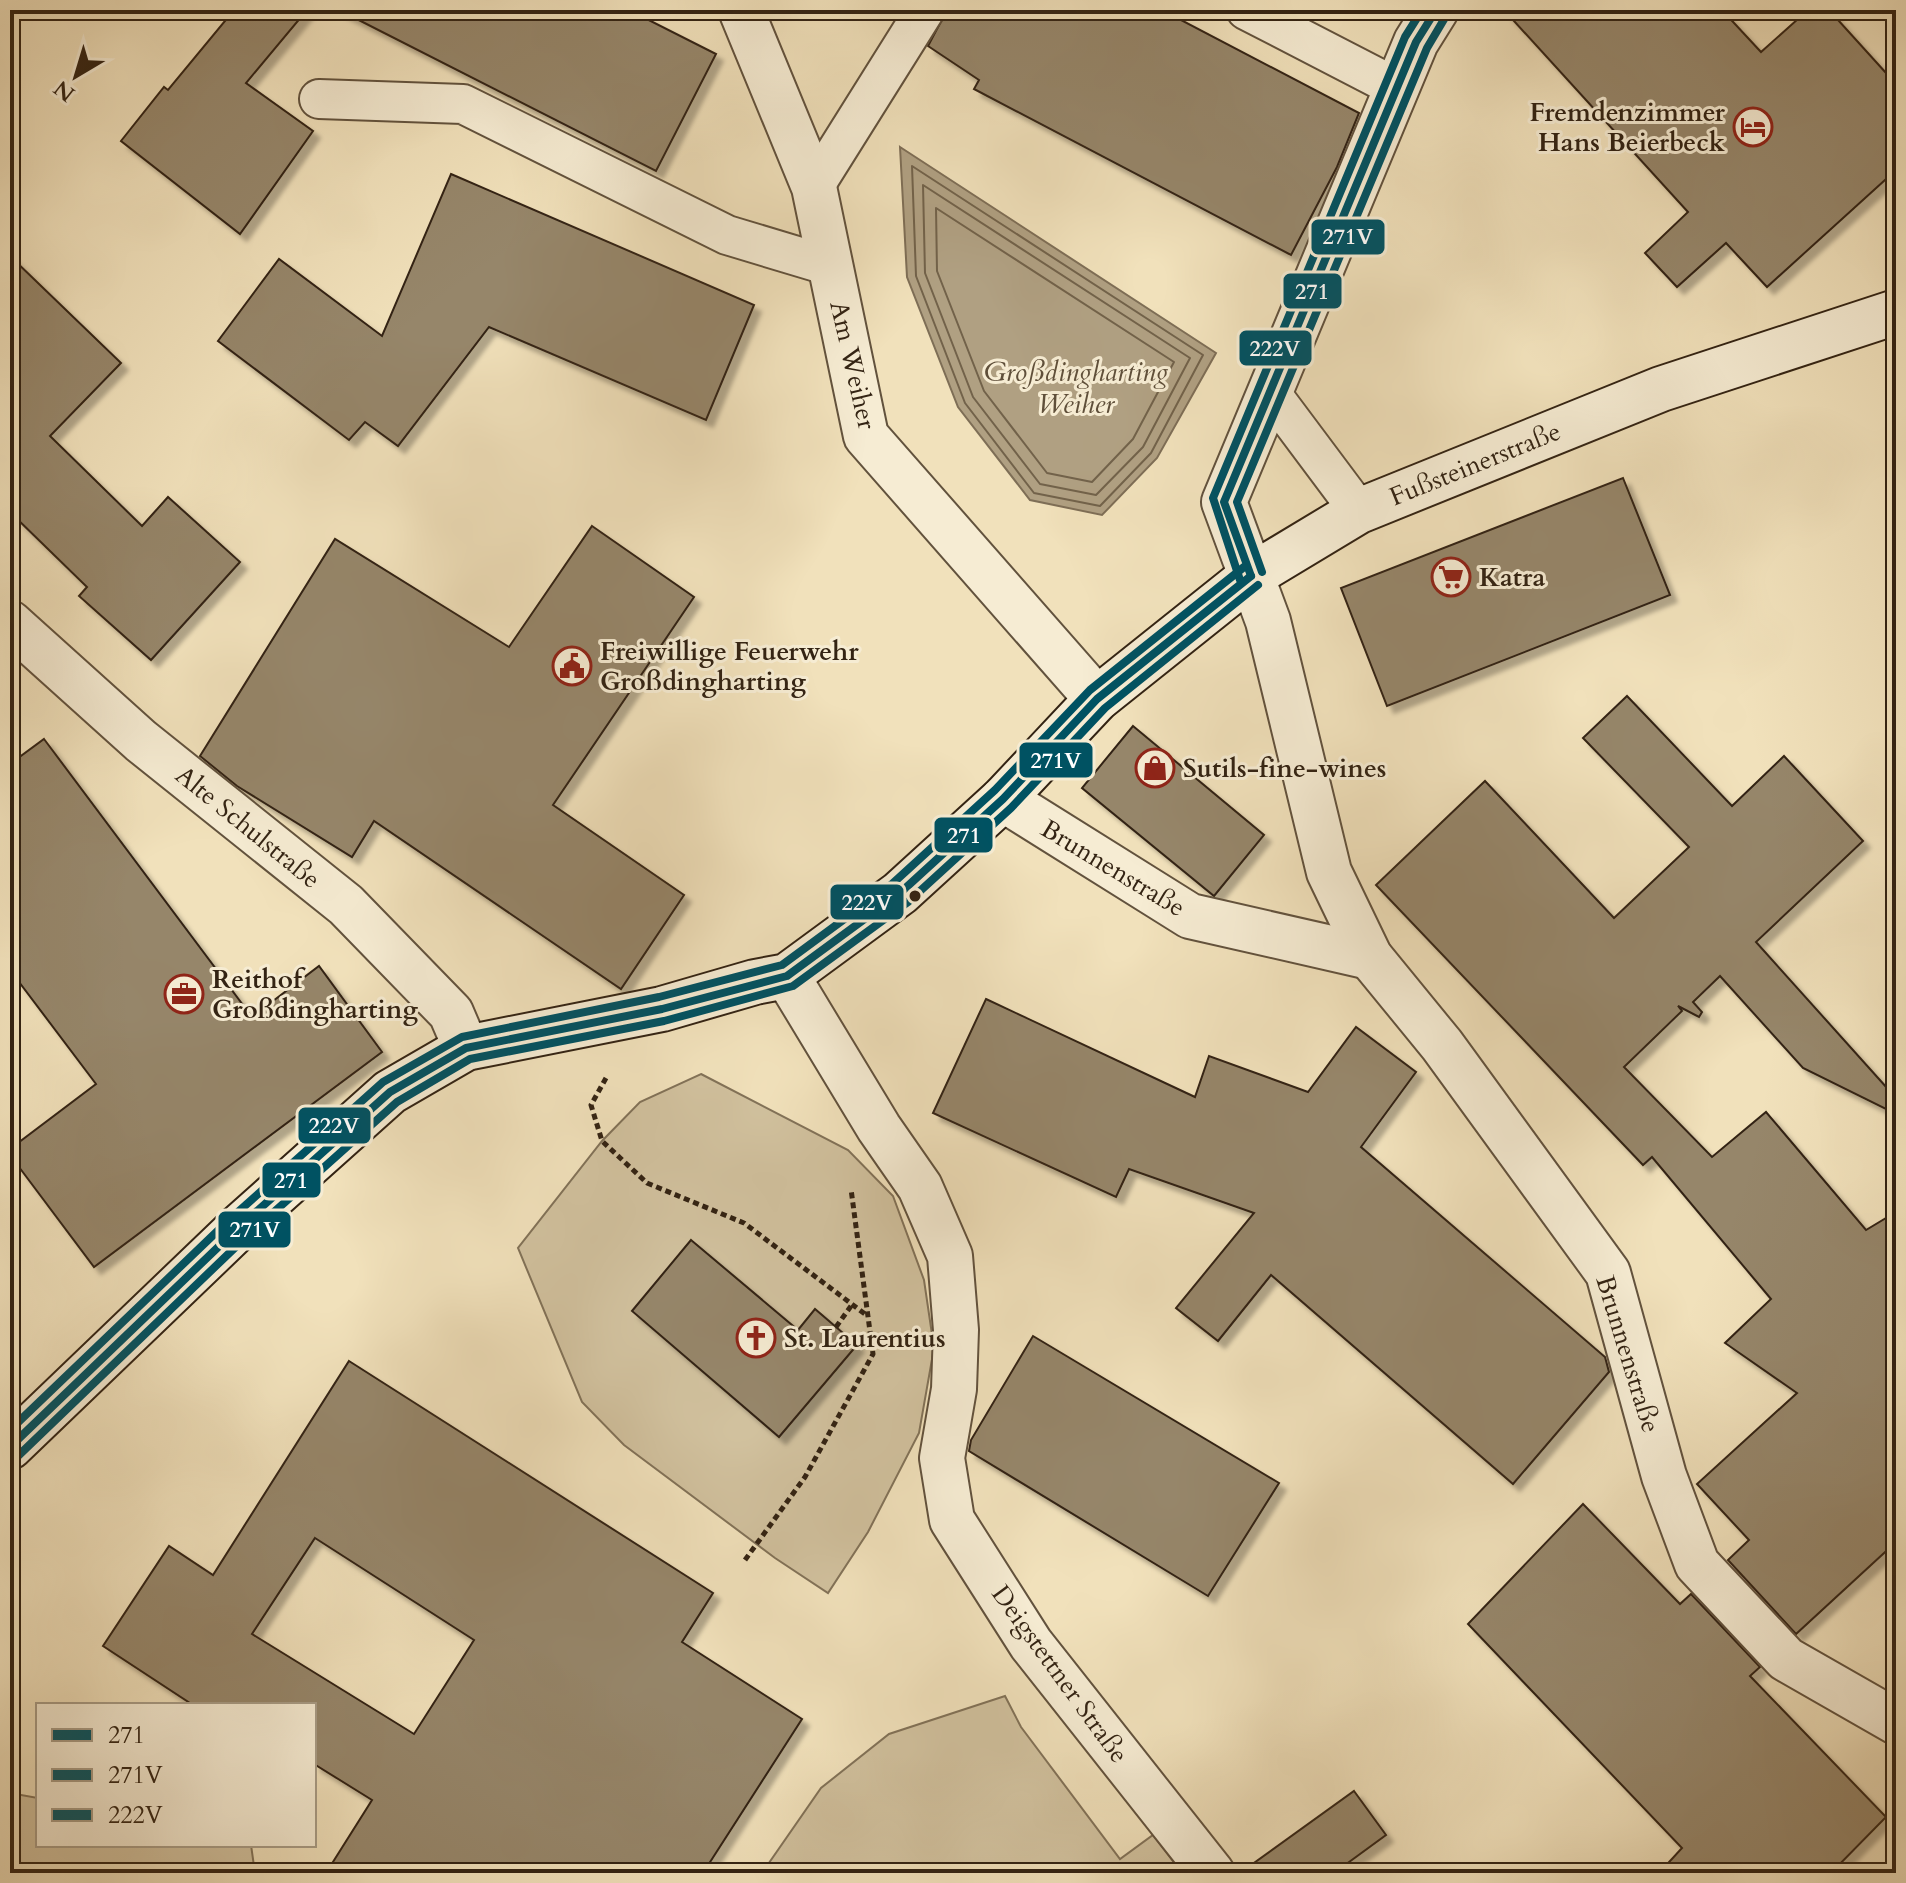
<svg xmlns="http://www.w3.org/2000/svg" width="1906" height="1883" font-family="Cardo,serif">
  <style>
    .green { fill: #d1c19e; stroke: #827258; stroke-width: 2 }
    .water { fill: #b0a082; stroke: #7e6e56; stroke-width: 2 }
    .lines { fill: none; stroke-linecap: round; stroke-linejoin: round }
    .shore { stroke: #72624a; stroke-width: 2 }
    .building { fill: #96866a; stroke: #332313; stroke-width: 2; fill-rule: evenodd; filter: url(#shadow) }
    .lane-casing { stroke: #62523d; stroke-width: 42 }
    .street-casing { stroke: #62523d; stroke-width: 48 }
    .secondary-casing { stroke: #332313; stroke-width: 48 }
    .path { stroke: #332313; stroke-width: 5; stroke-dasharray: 6 4; stroke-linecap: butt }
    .lane { stroke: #f6ecd3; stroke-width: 38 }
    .street { stroke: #f6ecd3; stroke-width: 44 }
    .secondary { stroke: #f6ecd3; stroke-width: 44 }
    .bus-1-casing { stroke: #f6ecd3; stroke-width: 14 }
    .bus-2-casing { stroke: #f6ecd3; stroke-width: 14 }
    .bus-3-casing { stroke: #f6ecd3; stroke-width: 14 }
    .bus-1 { stroke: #005262; stroke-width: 8 }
    .bus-2 { stroke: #005262; stroke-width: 8 }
    .bus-3 { stroke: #005262; stroke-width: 8 }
    .bus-dot { fill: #332313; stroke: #f6ecd3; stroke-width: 3 }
    .labels { text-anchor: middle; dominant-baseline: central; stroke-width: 6; stroke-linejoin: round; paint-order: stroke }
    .poi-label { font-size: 26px; font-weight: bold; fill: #332313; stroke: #f6ecd3; text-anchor: start }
    .street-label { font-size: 26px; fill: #332313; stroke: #f6ecd3 }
    .water-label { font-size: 28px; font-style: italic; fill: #5f4f3a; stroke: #f6ecd3 }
    .line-badge { stroke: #f6ecd3; stroke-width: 3 }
    .badge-label { font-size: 22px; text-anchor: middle; font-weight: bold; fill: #fff }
  </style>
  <defs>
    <filter id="shadow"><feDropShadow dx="7" dy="7" stdDeviation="2" flood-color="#0004"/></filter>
  </defs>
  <rect width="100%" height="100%" fill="#f1e1bb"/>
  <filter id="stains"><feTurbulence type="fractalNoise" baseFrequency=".0025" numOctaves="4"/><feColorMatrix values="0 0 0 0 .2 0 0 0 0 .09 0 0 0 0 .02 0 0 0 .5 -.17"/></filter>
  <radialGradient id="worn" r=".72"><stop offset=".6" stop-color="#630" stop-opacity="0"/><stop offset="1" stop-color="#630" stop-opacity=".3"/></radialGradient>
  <!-- green -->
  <g class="green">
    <polygon points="701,1074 848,1150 893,1196 924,1280 934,1348 919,1433 868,1532 828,1593 775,1558 624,1445 582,1402 518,1248 602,1141 640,1102"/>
    <polygon points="1005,1696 1021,1727 1120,1859 1153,1835 1182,1873 762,1873 821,1788 889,1734"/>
    <polygon points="10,1793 38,1798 38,1845 251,1845 255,1873 10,1873"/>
  </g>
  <!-- water -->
  <polygon class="water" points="900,147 1216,353 1157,458 1102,515 1030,500 958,407 907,277"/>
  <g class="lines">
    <!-- shore -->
    <g class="shore">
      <polygon points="912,166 1203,355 1151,453 1100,506 1034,493 965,403 916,276"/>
      <polygon points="923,185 1190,358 1143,447 1096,495 1040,484 973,397 925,273"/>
      <polygon points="936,208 1174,362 1133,439 1092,482 1047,473 984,391 937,271"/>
    </g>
  </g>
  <!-- building -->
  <g class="building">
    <polygon points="234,10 307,10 246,83 313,131 240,234 121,141 164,87 168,90"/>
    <polygon points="339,10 629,10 716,54 656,171"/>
    <polygon points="947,10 1162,10 1359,113 1337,167 1291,255 974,89 979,80 928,46"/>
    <polygon points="1504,10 1722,10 1761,52 1808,10 1829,10 1896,84 1896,170 1767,287 1726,243 1677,287 1645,253 1688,212"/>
    <polygon points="451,174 754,305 706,420 489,327 398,446 365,422 349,440 218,341 279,259 382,336"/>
    <polygon points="10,256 121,363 50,436 142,526 168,497 240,562 151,660 79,596 87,587 10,512"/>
    <polygon points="1623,478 1670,595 1387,706 1341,588"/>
    <polygon points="592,526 694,597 553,805 684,895 621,989 374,821 352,857 237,786 200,756 335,539 509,647"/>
    <polygon points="1627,696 1732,806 1784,756 1863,841 1756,942 1896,1098 1896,1114 1803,1068 1720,976 1693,1002 1702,1012 1699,1017 1678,1006 1682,1011 1624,1067 1712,1157 1766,1112 1866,1230 1896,1212 1896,1542 1796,1634 1728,1560 1749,1540 1697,1484 1797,1393 1725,1343 1771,1299 1652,1157 1643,1165 1376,885 1485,781 1614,918 1689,847 1583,738"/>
    <polygon points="1133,726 1264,835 1214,896 1082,788"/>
    <polygon points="44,739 252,1017 319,966 382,1052 94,1267 10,1155 10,1149 96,1084 10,970 10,764"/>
    <polygon points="986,999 1195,1097 1209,1056 1308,1092 1356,1027 1416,1072 1361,1147 1605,1357 1609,1372 1513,1484 1271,1275 1218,1341 1176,1308 1254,1213 1129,1169 1116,1197 933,1113"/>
    <polygon points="691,1240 798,1330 815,1309 857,1345 779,1437 632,1311"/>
    <polygon points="1033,1336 1279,1483 1208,1596 969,1451 971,1440"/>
    <path d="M 349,1361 L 713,1593 L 682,1642 L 802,1719 L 703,1873 L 326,1873 L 372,1800 L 314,1764 L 314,1705 L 193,1705 L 103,1646 L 169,1546 L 213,1575 ZM 315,1538 L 474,1640 L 414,1734 L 252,1634 Z"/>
    <polygon points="1583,1504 1680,1604 1691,1594 1760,1667 1750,1676 1886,1817 1831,1873 1659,1873 1682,1848 1468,1624"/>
    <polygon points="1354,1791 1386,1835 1334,1873 1240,1873"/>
  </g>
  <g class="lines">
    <!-- lane casing -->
    <g class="lane-casing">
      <g id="lane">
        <polyline points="1246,10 1397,88"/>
        <polyline points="319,99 463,104 727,235 830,266"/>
        <polyline points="814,187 925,10"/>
        <polyline points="1270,392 1359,511"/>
      </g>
    </g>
    <!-- street casing -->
    <g class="street-casing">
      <g id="street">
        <polyline points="741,10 814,187 866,436 1097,699"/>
        <polyline points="1436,10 1416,42 1224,502 1268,621 1329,872 1370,957 1442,1045 1608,1273 1664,1476 1697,1564 1786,1659 1896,1722"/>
        <polyline points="10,623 141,741 346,905 451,1013 466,1048"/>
        <polyline points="1003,799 1190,916 1370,957"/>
        <polyline points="787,976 879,1128 920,1187 950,1256 956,1330 954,1389 942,1458 952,1520 1031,1644 1212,1873"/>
      </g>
    </g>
    <!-- secondary casing -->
    <g class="secondary-casing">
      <polyline id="secondary" points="10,1447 237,1229 390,1092 466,1048 662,1009 755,982 787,976 900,893 1003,799 1097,699 1251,576 1359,511 1661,389 1896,312"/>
    </g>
    <!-- path -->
    <g class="path">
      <polyline points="606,1078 591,1105 602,1141 647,1183 744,1223 865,1314"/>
      <polyline points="836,1327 851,1306"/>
      <polyline points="745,1560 805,1477 873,1354 851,1189"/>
    </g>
    <!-- lane -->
    <use href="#lane" class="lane"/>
    <!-- street -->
    <use href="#street" class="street"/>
    <!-- secondary -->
    <use href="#secondary" class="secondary"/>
    <!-- bus-1 casing -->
    <g class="bus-1-casing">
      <g id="bus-1">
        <polyline points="1251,576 1224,502 1416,42 1436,10"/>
        <polyline points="10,1447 237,1229 390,1092 466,1048 662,1009 787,976 900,893 1003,799 1097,699 1251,576"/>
      </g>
    </g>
    <!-- bus-2 casing -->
    <g class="bus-2-casing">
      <g id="bus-2">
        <polyline points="1262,572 1237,502 1427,48 1446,16"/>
        <polyline points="18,1456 245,1238 397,1102 470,1059 664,1021 793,986 908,902 1011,808 1105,708 1258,585"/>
      </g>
    </g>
    <!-- bus-3 casing -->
    <g class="bus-3-casing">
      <g id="bus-3">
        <polyline points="1240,580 1213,498 1405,37 1422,10"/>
        <polyline points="10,1430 229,1220 383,1082 462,1037 659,997 782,965 892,884 995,790 1090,690 1244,567"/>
      </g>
    </g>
    <!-- bus-1 -->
    <use href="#bus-1" class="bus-1"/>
    <!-- bus-2 -->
    <use href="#bus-2" class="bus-2"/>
    <!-- bus-3 -->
    <use href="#bus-3" class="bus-3"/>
  </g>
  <!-- icons -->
  <defs>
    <g id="hotel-ring" transform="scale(2)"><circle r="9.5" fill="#f6ecd3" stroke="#8f2418" stroke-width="1.5"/><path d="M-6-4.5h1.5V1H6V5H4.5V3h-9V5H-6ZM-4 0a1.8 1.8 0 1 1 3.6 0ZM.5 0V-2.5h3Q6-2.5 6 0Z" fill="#8f2418"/></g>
    <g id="supermarket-ring" transform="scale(2)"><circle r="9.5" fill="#f6ecd3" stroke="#8f2418" stroke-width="1.5"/><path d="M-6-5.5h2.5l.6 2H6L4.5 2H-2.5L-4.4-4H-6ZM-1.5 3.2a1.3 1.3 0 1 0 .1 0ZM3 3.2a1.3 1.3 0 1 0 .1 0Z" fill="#8f2418"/></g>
    <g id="civic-ring" transform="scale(2)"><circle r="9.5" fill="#f6ecd3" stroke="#8f2418" stroke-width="1.5"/><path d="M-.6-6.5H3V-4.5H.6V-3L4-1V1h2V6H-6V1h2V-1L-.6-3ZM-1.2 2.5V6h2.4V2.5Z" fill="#8f2418"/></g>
    <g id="shop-ring" transform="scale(2)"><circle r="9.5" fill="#f6ecd3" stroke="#8f2418" stroke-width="1.5"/><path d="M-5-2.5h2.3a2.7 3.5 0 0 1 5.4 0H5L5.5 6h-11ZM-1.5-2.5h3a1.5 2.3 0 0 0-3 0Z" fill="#8f2418"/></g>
    <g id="office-ring" transform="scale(2)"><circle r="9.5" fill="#f6ecd3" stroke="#8f2418" stroke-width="1.5"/><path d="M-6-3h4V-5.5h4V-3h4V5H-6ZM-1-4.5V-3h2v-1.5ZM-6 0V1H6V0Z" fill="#8f2418"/></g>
    <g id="church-ring" transform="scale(2)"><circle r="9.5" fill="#f6ecd3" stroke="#8f2418" stroke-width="1.5"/><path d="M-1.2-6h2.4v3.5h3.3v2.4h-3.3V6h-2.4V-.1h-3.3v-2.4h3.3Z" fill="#8f2418"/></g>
  </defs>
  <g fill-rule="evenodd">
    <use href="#hotel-ring" x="1753" y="127"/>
    <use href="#supermarket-ring" x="1451" y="577"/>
    <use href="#civic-ring" x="572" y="666"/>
    <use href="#shop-ring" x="1155" y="768"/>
    <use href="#office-ring" x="184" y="994"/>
    <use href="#church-ring" x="756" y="1338"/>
  </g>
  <!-- markers -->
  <circle class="bus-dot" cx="915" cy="896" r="7"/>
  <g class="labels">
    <!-- poi labels -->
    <g class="poi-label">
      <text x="1725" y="112" text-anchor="end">Fremdenzimmer<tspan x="1725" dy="30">Hans Beierbeck</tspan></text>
      <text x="1479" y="577">Katra</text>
      <text x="600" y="651">Freiwillige Feuerwehr<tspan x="600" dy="30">Großdingharting</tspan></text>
      <text x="1183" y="768">Sutils-fine-wines</text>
      <text x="212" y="979">Reithof<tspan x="212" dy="30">Großdingharting</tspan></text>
      <text x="784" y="1338">St. Laurentius</text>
    </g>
    <!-- street labels -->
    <g class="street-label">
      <text transform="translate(853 365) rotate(77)">Am Weiher</text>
      <text transform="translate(1475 464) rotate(-22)">Fußsteinerstraße</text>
      <text transform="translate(248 827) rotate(39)">Alte Schulstraße</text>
      <text transform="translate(1113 868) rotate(31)">Brunnenstraße</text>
      <text transform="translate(1628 1354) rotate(73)">Brunnenstraße</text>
      <text transform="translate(1060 1674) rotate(54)">Deigstettner Straße</text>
    </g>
    <!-- water labels -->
    <g class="water-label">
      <text x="1076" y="372">Großdingharting<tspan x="1076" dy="32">Weiher</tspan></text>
    </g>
  </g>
  <g class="line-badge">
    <rect x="1310" y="218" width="76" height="38" rx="8" fill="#005262"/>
    <rect x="1282" y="272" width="61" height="38" rx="8" fill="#005262"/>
    <rect x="1238" y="329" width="75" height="38" rx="8" fill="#005262"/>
    <rect x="1018" y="741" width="76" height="38" rx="8" fill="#005262"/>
    <rect x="933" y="816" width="61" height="38" rx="8" fill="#005262"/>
    <rect x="829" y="883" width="76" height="38" rx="8" fill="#005262"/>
    <rect x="297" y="1106" width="75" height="39" rx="8" fill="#005262"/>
    <rect x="261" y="1161" width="61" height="38" rx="8" fill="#005262"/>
    <rect x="217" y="1210" width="75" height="39" rx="8" fill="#005262"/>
  </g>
  <g class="badge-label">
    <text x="1348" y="244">271V</text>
    <text x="1312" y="299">271</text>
    <text x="1275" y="356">222V</text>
    <text x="1056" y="768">271V</text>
    <text x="964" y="843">271</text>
    <text x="867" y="910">222V</text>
    <text x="334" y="1133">222V</text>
    <text x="291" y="1188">271</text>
    <text x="255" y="1237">271V</text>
  </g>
  <!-- margin -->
  <rect width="1906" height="1883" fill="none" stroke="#f1e1bb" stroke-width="40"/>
  <rect x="12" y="12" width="1882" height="1859" fill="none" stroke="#332313" stroke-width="4"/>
  <rect x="20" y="20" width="1866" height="1843" fill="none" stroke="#332313" stroke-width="2"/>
  <!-- legend -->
  <rect x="36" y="1703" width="280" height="144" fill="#f6ecd3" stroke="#a89c86" stroke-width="2"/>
  <rect x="52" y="1729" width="40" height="12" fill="#005262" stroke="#a89c86" stroke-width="2"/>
  <text x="108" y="1743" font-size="24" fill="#332313">271</text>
  <rect x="52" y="1769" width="40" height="12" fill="#005262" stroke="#a89c86" stroke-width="2"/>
  <text x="108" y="1783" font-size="24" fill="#332313">271V</text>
  <rect x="52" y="1809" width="40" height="12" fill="#005262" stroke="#a89c86" stroke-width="2"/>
  <text x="108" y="1823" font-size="24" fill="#332313">222V</text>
  <!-- north arrow -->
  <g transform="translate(76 76) rotate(218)" stroke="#f6ecd3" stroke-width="6" paint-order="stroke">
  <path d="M0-6L14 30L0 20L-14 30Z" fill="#332313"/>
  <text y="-12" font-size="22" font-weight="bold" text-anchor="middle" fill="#332313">N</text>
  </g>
  <rect width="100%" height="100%" filter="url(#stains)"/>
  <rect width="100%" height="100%" fill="url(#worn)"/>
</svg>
